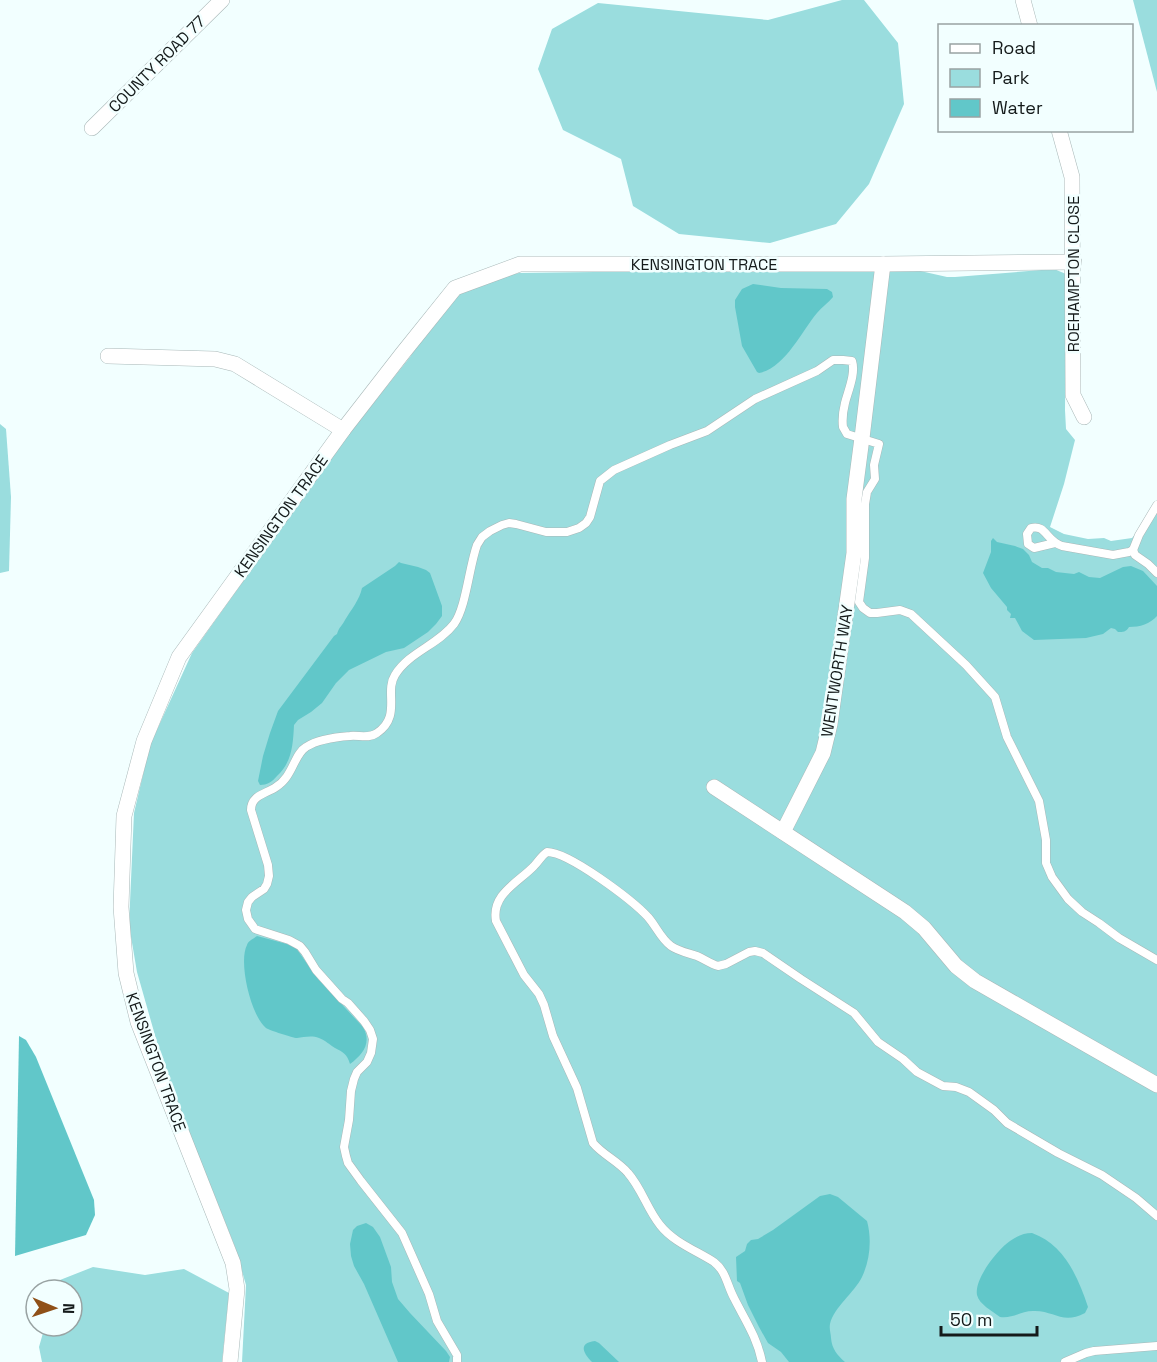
<svg xmlns="http://www.w3.org/2000/svg" width="1157" height="1362" font-family="'Space Grotesk',sans-serif">
  <style>
    .green { fill: #9addde }
    .water { fill: #61c7c9 }
    .lines { fill: none; stroke-linecap: round; stroke-linejoin: round }
    .service-casing { stroke: #a9b8b8; stroke-width: 9 }
    .minor-casing { stroke: #a9b8b8; stroke-width: 16 }
    .service { stroke: #fff; stroke-width: 8 }
    .minor { stroke: #fff; stroke-width: 15 }
    .labels { text-anchor: middle; dominant-baseline: central; stroke-width: 5; stroke-linejoin: round; paint-order: stroke }
    .street-label { font-size: 16px; fill: #141a1a; stroke: #f2ffff }
  </style>
  <rect width="100%" height="100%" fill="#f2ffff"/>
  <!-- green -->
  <g class="green">
    <polygon points="842,0 864,0 898,43 904,104 869,184 836,224 770,243 679,234 633,206 621,159 563,130 538,69 552,29 598,3 768,20"/>
    <polygon points="1133,0 1157,0 1157,92"/>
    <polygon points="907,268 947,277 955,277 1054,269 1066,274 1065,410 1066,429 1075,440 1064,484 1050,527 1064,534 1088,539 1104,538 1111,541 1132,538 1138,531 1157,502 1157,1362 242,1362 246,1285 235,1247 166,1074 137,972 129,925 134,813 150,745 192,653 341,444 410,357 455,288 519,273"/>
    <polygon points="0,424 6,429 11,497 9,571 0,573"/>
    <polygon points="93,1267 145,1275 184,1269 229,1293 222,1362 42,1362 39,1347 45,1326 72,1326 72,1290 57,1290 60,1280"/>
  </g>
  <!-- water -->
  <g class="water">
    <path d="M 753,284 L 781,288 L 827,289 L 832,292 L 833,297 C 828,303 822,307 817,313 C 801,332 785,368 759,373 L 757,372 L 742,346 L 735,307 L 735,300 L 742,289 Z"/>
    <path d="M 993,538 L 997,542 L 1015,546 L 1023,549 L 1029,555 L 1032,562 L 1042,568 L 1048,568 L 1056,572 L 1074,574 L 1079,572 L 1089,577 L 1100,578 L 1123,567 L 1131,566 L 1143,571 L 1157,586 L 1157,616 C 1150,624 1140,627 1129,627 C 1126,632 1123,632 1118,632 L 1115,629 L 1111,628 L 1103,634 L 1086,638 L 1034,640 L 1022,631 L 1015,618 L 1010,618 L 1011,614 L 1007,610 L 1007,607 L 991,588 L 983,573 L 991,552 L 991,541 Z"/>
    <path d="M 399,562 L 401,563 L 418,567 L 426,570 L 430,573 L 442,606 L 442,616 L 436,624 L 428,632 L 404,648 L 386,652 L 349,670 L 336,683 L 322,703 L 311,712 L 298,720 L 294,725 C 293,745 292,762 277,776 C 272,782 267,785 260,785 L 258,781 L 263,756 L 270,733 L 278,711 L 334,636 L 337,634 C 339,627 342,626 345,620 C 351,610 360,599 362,588 L 395,566 Z"/>
    <path d="M 257,936 L 287,944 L 296,948 L 318,979 L 363,1027 C 372,1043 363,1054 350,1064 C 347,1054 343,1052 335,1048 C 330,1045 325,1040 319,1038 C 312,1035 304,1037 297,1038 C 293,1038 269,1030 266,1028 C 251,1016 238,962 247,945 C 248,941 253,939 257,936 Z"/>
    <polygon points="19,1036 26,1040 36,1057 94,1200 95,1215 86,1235 15,1256"/>
    <path d="M 830,1194 L 838,1197 L 867,1221 C 872,1239 870,1260 862,1277 C 854,1293 834,1307 830,1324 C 829,1329 831,1334 831,1338 C 832,1349 837,1355 845,1362 L 789,1362 L 781,1352 L 768,1343 L 759,1327 L 748,1305 L 740,1283 L 737,1281 L 736,1257 L 745,1251 L 747,1244 L 751,1240 L 758,1239 L 773,1230 L 820,1196 Z"/>
    <polygon points="366,1223 373,1227 380,1237 391,1267 392,1282 398,1299 410,1313 446,1351 450,1357 449,1362 398,1362 364,1284 354,1266 351,1256 350,1244 353,1230 357,1226"/>
    <path d="M 1032,1233 C 1064,1244 1078,1277 1088,1307 L 1085,1313 C 1062,1325 1054,1310 1033,1311 C 1021,1311 1012,1319 1000,1317 C 992,1311 979,1304 977,1295 C 974,1279 998,1249 1010,1241 C 1017,1236 1024,1233 1032,1233 Z"/>
    <path d="M 595,1341 L 599,1343 L 619,1362 L 592,1362 C 584,1354 577,1343 595,1341 Z"/>
  </g>
  <g class="lines">
    <!-- service casing -->
    <g class="service-casing">
      <g id="service">
        <path d="M 1055,543 L 1034,548 L 1028,544 L 1027,534 L 1031,528 C 1046,524 1046,541 1062,546 L 1113,555 L 1129,552 L 1133,550 L 1139,535 L 1157,505"/>
        <polyline points="1133,550 1135,555 1148,564 1157,573"/>
        <path d="M 457,1362 L 457,1355 L 437,1321 L 429,1294 L 402,1233 L 361,1181 L 348,1163 L 346,1156 L 344,1147 L 349,1120 L 351,1091 L 354,1079 L 357,1072 L 367,1062 L 371,1053 L 373,1039 L 370,1030 L 364,1021 L 348,1003 L 342,999 L 316,970 L 305,952 L 300,946 L 289,940 L 255,929 L 248,919 L 246,910 L 248,902 L 252,897 L 264,889 L 267,884 L 269,876 L 268,865 L 251,810 C 251,795 266,794 276,787 C 293,777 294,754 306,747 C 317,740 336,737 350,736 C 359,735 369,739 377,733 C 402,716 384,692 395,675 C 409,652 438,645 454,624 C 466,608 469,567 477,545 L 482,537 L 490,531 L 502,525 L 509,523 L 516,524 L 546,532 L 567,532 L 579,528 L 586,523 L 590,517 L 600,481 L 614,470 L 670,445 L 707,431 L 755,399 L 817,371 L 833,360 L 843,360 L 852,361 C 856,373 848,391 845,403 C 843,411 842,419 843,427 L 847,434 L 879,444 L 874,465 L 875,479 L 867,492 L 865,504 L 865,558 L 859,602 L 863,608 L 870,613 L 877,613 L 900,610 L 911,614 L 966,665 L 995,697 L 1007,737 L 1039,801 L 1046,840 L 1046,863 L 1052,877 L 1068,899 L 1082,912 L 1099,923 L 1119,938 L 1157,960"/>
        <path d="M 762,1362 C 757,1337 745,1320 734,1298 C 727,1285 726,1271 714,1262 C 697,1251 673,1242 660,1225 C 647,1209 642,1189 628,1173 C 618,1161 603,1155 593,1143 L 577,1088 L 553,1036 L 544,1005 L 539,994 L 524,975 L 496,921 C 491,894 519,882 534,866 C 539,861 541,856 547,852 C 569,852 632,900 648,917 C 656,926 661,939 671,946 C 678,951 688,953 697,956 C 704,959 711,964 718,966 L 726,964 L 749,952 L 755,951 L 763,953 L 801,979 L 854,1013 L 878,1042 L 903,1059 L 917,1072 L 943,1086 L 956,1087 L 969,1092 L 994,1110 L 1007,1123 L 1058,1153 L 1102,1175 L 1136,1198 L 1157,1216"/>
        <polyline points="1065,1362 1086,1353 1094,1351 1157,1346"/>
      </g>
    </g>
    <!-- minor casing -->
    <g class="minor-casing">
      <g id="minor">
        <polyline points="1023,0 1030,26"/>
        <polyline points="92,128 222,0"/>
        <polyline points="1059,130 1072,177 1073,395 1084,417"/>
        <polyline points="108,356 215,359 235,364 343,430"/>
        <polyline points="714,787 905,912 924,928 956,966 975,981 1157,1085"/>
        <polyline points="783,832 823,753 830,724 854,553 854,499 862,438 883,264"/>
        <polyline points="230,1362 237,1289 233,1263 138,1022 126,973 121,907 124,816 144,741 179,657 343,430 402,354 455,288 520,264 883,264 1074,262"/>
      </g>
    </g>
    <!-- service -->
    <use href="#service" class="service"/>
    <!-- minor -->
    <use href="#minor" class="minor"/>
  </g>
  <g class="labels">
    <!-- street labels -->
    <g class="street-label">
      <text transform="translate(157 64) rotate(-45)">COUNTY ROAD 77</text>
      <text x="704" y="264">KENSINGTON TRACE</text>
      <text transform="translate(1073 274) rotate(-90)">ROEHAMPTON CLOSE</text>
      <text transform="translate(281 516) rotate(-54)">KENSINGTON TRACE</text>
      <text transform="translate(837 671) rotate(-81)">WENTWORTH WAY</text>
      <text transform="translate(156 1062) rotate(70)">KENSINGTON TRACE</text>
    </g>
  </g>
  <!-- legend -->
  <rect x="938" y="24" width="195" height="108" fill="#f2ffff" stroke="#99a3a3" stroke-width="1.5"/>
  <rect x="950" y="44" width="30" height="9" fill="#ffffff" stroke="#99a3a3" stroke-width="1.5"/>
  <text x="992" y="54" font-size="18" fill="#141a1a">Road</text>
  <rect x="950" y="69" width="30" height="18" fill="#9addde" stroke="#99a3a3" stroke-width="1.5"/>
  <text x="992" y="84" font-size="18" fill="#141a1a">Park</text>
  <rect x="950" y="99" width="30" height="18" fill="#61c7c9" stroke="#99a3a3" stroke-width="1.5"/>
  <text x="992" y="114" font-size="18" fill="#141a1a">Water</text>
  <!-- north arrow -->
  <g transform="translate(54 1308) rotate(92)"><circle r="28" fill="#f2ffff" stroke="#99a3a3" stroke-width="1.5"/>
  <path d="M0-4.5L10 22L0 15L-10 22Z" fill="#8f5018"/>
  <text y="-9" font-size="16" font-weight="bold" text-anchor="middle" fill="#141a1a">N</text>
  </g>
  <!-- scale -->
  <path d="M941 1326v9h96v-9" fill="none" stroke="#141a1a" stroke-width="3"/>
  <text x="950" y="1326" font-size="18" fill="#141a1a" stroke="#f2ffff" stroke-width="4.5" paint-order="stroke">50 m</text>
</svg>
